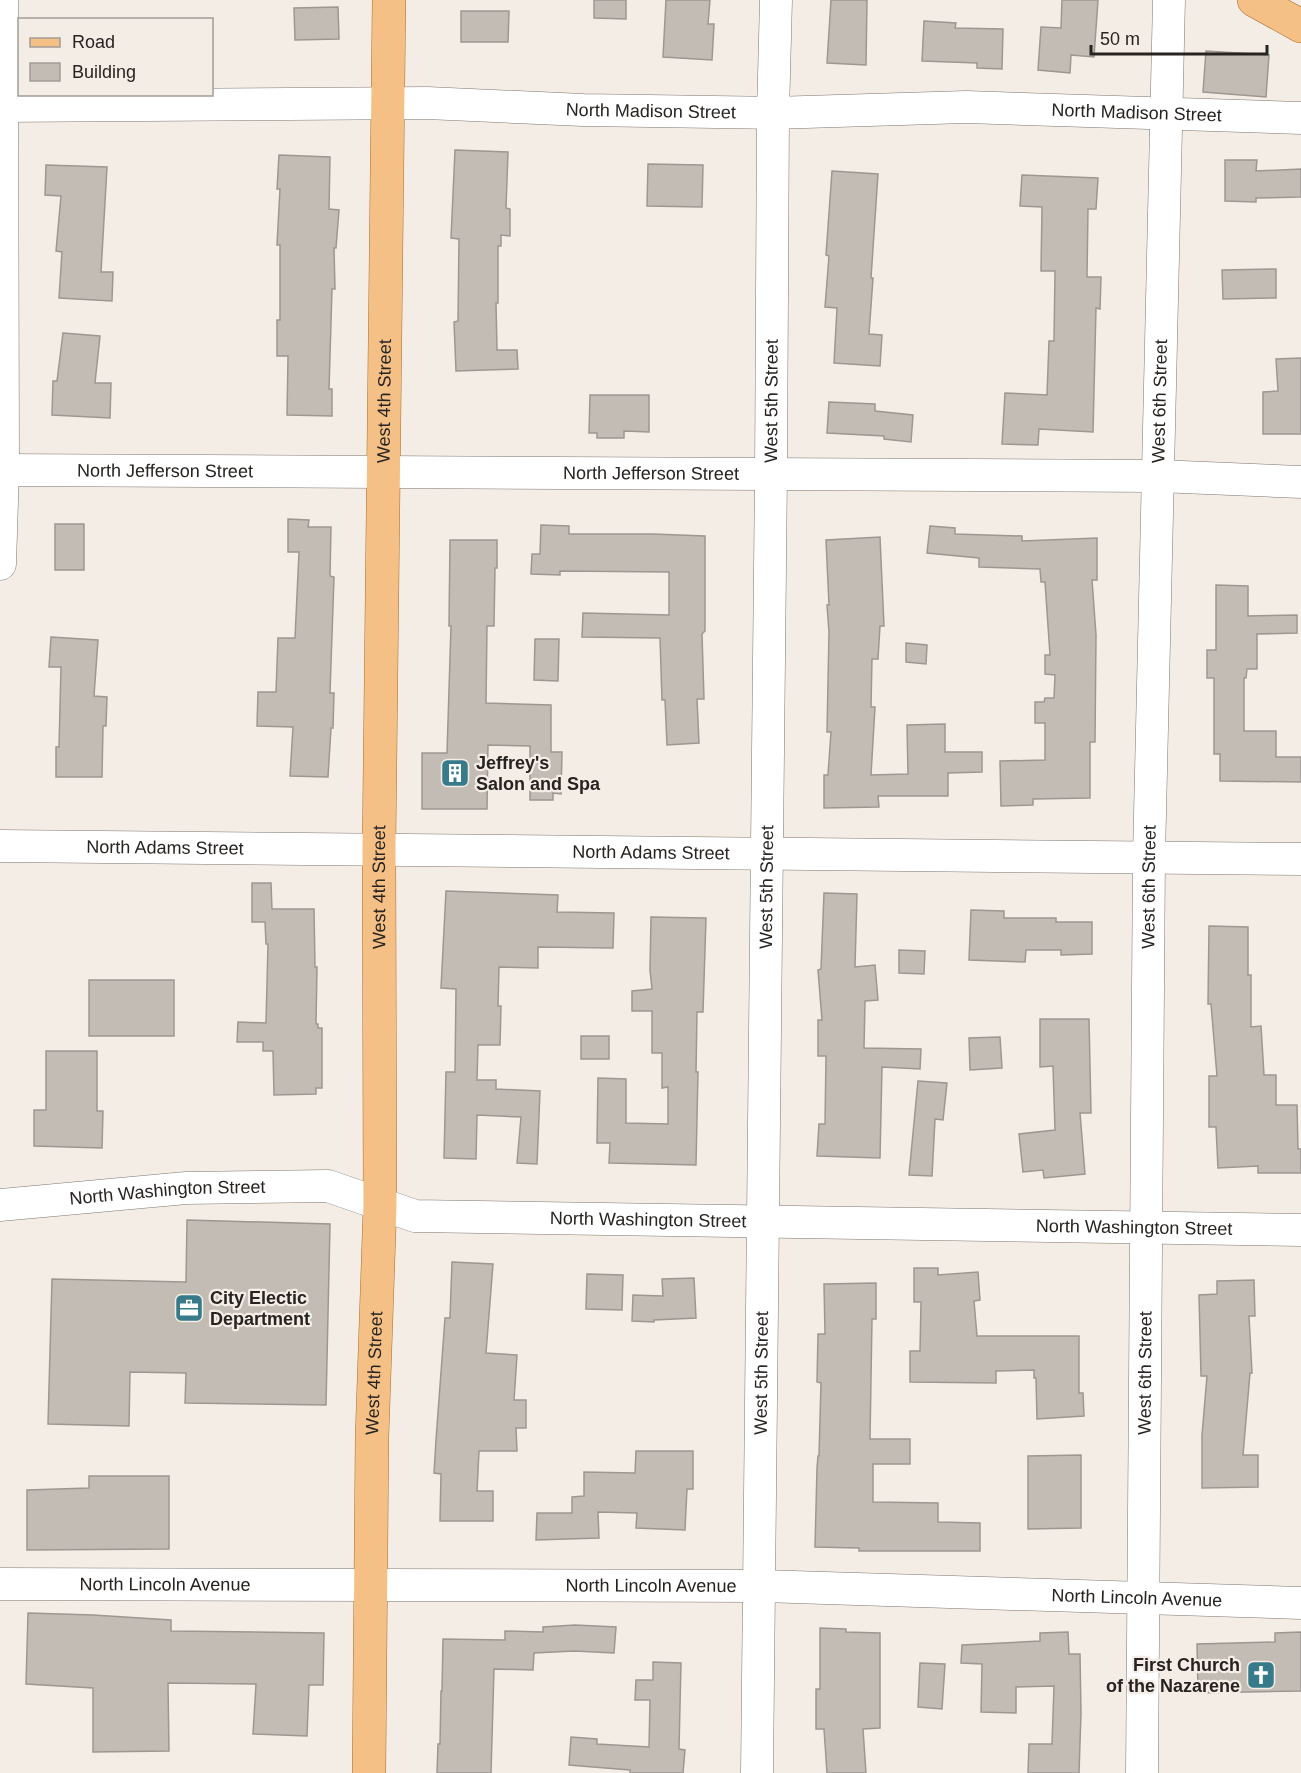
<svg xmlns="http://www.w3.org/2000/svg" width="1301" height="1773" font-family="Helvetica,sans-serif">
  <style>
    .building { fill: #c3bcb5; stroke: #9e9791; stroke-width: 1.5 }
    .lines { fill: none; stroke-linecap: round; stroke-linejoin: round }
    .minor-casing { stroke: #7d7771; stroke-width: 33 }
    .major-casing { stroke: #a86e2d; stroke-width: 34 }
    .minor { stroke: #fff; stroke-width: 32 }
    .major { stroke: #f5c085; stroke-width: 33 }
    .labels { text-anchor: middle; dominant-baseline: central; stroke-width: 4.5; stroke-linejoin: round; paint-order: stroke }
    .street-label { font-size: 18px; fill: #262321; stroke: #f4ede6 }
    .poi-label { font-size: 18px; font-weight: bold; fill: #262321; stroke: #f4ede6; text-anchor: start }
  </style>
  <rect width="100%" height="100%" fill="#f4ede6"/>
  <!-- building -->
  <g class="building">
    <polygon points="594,0 626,0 626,19 594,18"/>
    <polygon points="666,0 710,0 708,24 714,24 712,60 663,57"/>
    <polygon points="831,0 867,0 866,65 827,63"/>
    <polygon points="1062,0 1098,0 1094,57 1071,55 1070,73 1038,70 1041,27 1061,28"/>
    <polygon points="338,7 339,39 295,40 294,8"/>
    <polygon points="461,11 509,11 508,42 461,42"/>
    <polygon points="924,21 956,23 955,28 1003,29 1002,69 977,68 977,63 922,61"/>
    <polygon points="1206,51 1269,55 1266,97 1203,92"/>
    <polygon points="455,150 508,152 506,208 510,209 510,236 501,235 501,246 498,246 498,303 496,303 497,350 517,350 518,369 456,371 454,322 458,321 459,239 451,238"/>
    <polygon points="279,155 330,157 329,209 339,210 336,248 334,248 335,289 332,289 329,389 332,389 332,416 287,415 288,356 277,356 277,320 280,320 280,245 277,245 280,189 277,189"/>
    <polygon points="1225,160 1257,160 1256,171 1301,169 1301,197 1256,198 1256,202 1225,201"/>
    <polygon points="648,164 703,165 702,207 647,206"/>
    <polygon points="46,165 107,167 101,272 113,272 112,301 59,298 62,252 56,251 61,196 45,195"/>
    <polygon points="832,171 878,174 871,278 873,278 869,334 882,335 880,366 834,363 837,308 825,307 829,256 826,255"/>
    <polygon points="1022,175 1098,178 1096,209 1088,209 1087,277 1101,277 1100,309 1096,308 1093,432 1039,429 1038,445 1002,444 1005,393 1047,395 1049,341 1054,341 1055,271 1041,271 1042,207 1020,206"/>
    <polygon points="1276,269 1276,298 1223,299 1222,270"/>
    <polygon points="63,333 100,336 95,383 111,383 110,418 52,415 53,381 57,381"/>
    <polygon points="1301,358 1301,434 1263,434 1263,392 1278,391 1276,359"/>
    <polygon points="590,395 649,395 649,432 624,431 624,438 597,438 597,433 589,433"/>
    <polygon points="829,402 875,404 875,411 913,415 911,442 884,439 884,436 827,433"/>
    <polygon points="288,519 309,520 308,527 331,527 330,576 334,577 330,693 334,693 333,728 331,728 328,777 290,776 293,727 257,726 258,692 276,692 278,638 295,638 299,552 288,552"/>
    <rect x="55" y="524" width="29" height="46"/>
    <polygon points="541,525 569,526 569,534 652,534 705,536 705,631 702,634 704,699 697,699 699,743 667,745 665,700 662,700 660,638 582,637 583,613 669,615 669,572 560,571 560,575 531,574 532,554 540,554"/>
    <polygon points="930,526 955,528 955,534 1022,536 1022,541 1097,538 1097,580 1092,580 1096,635 1095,742 1090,742 1090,798 1033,799 1033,805 1001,806 1000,761 1045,760 1045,723 1035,723 1035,702 1044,702 1045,698 1054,698 1055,675 1045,674 1045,655 1050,655 1045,582 1041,582 1040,569 979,567 979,558 927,553"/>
    <polygon points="880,537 884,626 880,626 878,659 872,659 871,707 875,707 871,775 908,774 907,725 945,724 945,752 982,752 982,772 948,773 948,796 878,796 879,807 824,808 824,775 828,775 831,732 827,732 829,632 827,605 829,605 826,540"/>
    <polygon points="450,540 497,540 497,568 495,568 494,626 487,626 486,703 551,705 551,752 562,752 561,794 553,793 553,800 530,800 530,746 488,745 487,809 422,809 422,753 447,753 451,626 449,626"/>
    <polygon points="1216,585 1248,586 1248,616 1297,615 1297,633 1257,634 1257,669 1247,669 1246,678 1244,678 1244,731 1276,731 1276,757 1301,757 1301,782 1220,781 1220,754 1214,754 1214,678 1207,678 1207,650 1216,650"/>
    <polygon points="51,637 98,640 94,696 107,697 106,726 103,726 102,777 56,777 56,747 59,747 61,667 49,667"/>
    <polygon points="535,639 559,639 558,681 534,680"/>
    <polygon points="906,643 927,645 926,664 906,662"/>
    <polygon points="252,883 271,883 272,909 314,909 315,967 317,967 316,1024 318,1024 318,1028 322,1028 322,1088 316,1088 316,1094 274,1095 273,1051 263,1051 263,1042 237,1042 238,1022 266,1023 268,944 266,944 265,922 252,922"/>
    <polygon points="446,891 558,895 557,912 614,913 613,948 538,947 538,968 499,967 498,1006 501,1006 500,1045 478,1045 477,1080 496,1080 496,1089 540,1091 537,1164 517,1163 521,1117 477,1115 476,1159 444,1158 446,1072 455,1072 456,989 441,988"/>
    <polygon points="824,893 857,894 855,967 875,965 878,1000 865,1001 864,1048 921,1049 920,1069 882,1067 880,1158 817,1156 819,1124 825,1124 826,1056 818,1056 818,1020 822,1020 818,970 821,969"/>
    <polygon points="971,910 1004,911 1004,918 1056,918 1056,922 1092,922 1092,954 1061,955 1061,950 1026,950 1025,962 969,960"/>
    <polygon points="651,917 706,918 703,1012 697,1012 696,1072 698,1072 696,1165 609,1163 610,1143 597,1143 598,1078 626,1079 626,1123 668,1124 668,1087 662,1088 662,1053 652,1053 652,1011 632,1011 632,991 652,989 650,970"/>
    <polygon points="1209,926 1248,927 1248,975 1251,975 1251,1027 1261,1026 1264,1075 1276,1075 1276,1105 1297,1105 1298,1149 1301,1149 1301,1173 1258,1173 1258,1166 1218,1168 1216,1127 1209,1127 1209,1076 1217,1076 1211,1004 1208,1004"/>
    <polygon points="899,950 925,951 924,974 899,973"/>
    <rect x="89" y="980" width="85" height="56"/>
    <polygon points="1040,1019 1089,1019 1091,1113 1080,1113 1085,1174 1044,1178 1043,1170 1023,1172 1019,1134 1055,1130 1053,1066 1040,1067"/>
    <rect x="581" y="1036" width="28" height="23"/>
    <polygon points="1000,1037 1002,1068 970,1070 969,1038"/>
    <polygon points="46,1051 97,1051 97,1111 103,1111 102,1148 34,1146 34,1110 46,1110"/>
    <polygon points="918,1081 947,1083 943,1120 935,1119 932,1176 909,1175"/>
    <polygon points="187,1220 330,1224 326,1405 185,1403 186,1373 130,1372 129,1426 48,1424 52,1279 186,1282"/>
    <polygon points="452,1262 493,1264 486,1353 517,1355 514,1400 526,1400 526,1428 516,1428 517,1451 479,1451 477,1491 493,1491 493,1521 440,1521 441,1474 434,1473 436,1440 445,1318 450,1318"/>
    <polygon points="914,1268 938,1268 938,1275 978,1272 980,1300 974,1301 977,1336 1079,1336 1079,1393 1083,1393 1084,1416 1037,1419 1036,1378 1034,1378 1034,1370 996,1371 996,1383 910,1382 910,1351 920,1351 921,1302 914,1302"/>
    <polygon points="587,1274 623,1275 622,1310 586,1309"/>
    <polygon points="694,1278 696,1318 654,1320 654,1322 632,1321 633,1295 663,1296 662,1279"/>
    <polygon points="1254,1280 1255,1316 1249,1316 1252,1373 1250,1373 1243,1455 1258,1455 1258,1487 1202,1488 1202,1435 1207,1376 1201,1376 1199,1295 1217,1294 1217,1281"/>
    <polygon points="876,1283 876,1319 872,1319 870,1439 910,1439 910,1464 873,1464 873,1502 938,1503 938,1522 980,1523 980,1551 859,1551 859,1548 815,1547 817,1468 818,1456 819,1456 821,1383 817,1382 818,1334 825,1334 824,1284"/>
    <polygon points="636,1451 693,1451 693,1489 687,1489 685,1530 636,1528 637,1513 598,1512 599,1538 536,1540 537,1513 572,1513 572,1497 584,1496 584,1472 635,1473"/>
    <polygon points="1081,1455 1081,1528 1028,1529 1028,1456"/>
    <polygon points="89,1476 169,1476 169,1549 27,1550 27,1490 89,1488"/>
    <polygon points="28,1613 93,1615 171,1620 171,1631 324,1633 323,1685 309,1685 307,1736 253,1734 256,1684 168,1683 169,1751 93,1752 93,1688 26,1684"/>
    <polygon points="575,1625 616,1627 614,1653 574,1651 534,1653 533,1670 494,1669 491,1773 437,1773 438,1744 440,1744 441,1691 442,1691 443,1639 505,1640 505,1631 543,1632 543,1627"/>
    <polygon points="820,1628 846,1629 846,1632 880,1633 880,1728 863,1729 866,1773 827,1773 824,1729 816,1729 816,1689 820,1689"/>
    <polygon points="1068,1632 1069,1654 1080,1654 1081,1713 1079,1773 1028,1773 1029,1744 1052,1744 1054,1686 1016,1687 1016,1713 981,1712 982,1664 961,1663 962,1645 1040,1641 1040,1633"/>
    <polygon points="1301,1632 1301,1691 1198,1693 1197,1644 1275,1642 1275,1633"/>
    <polygon points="653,1662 681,1663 679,1749 685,1750 683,1773 630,1773 630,1770 569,1765 571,1737 597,1739 597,1744 649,1747 650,1700 635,1700 636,1680 653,1680"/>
    <polygon points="920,1663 945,1664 942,1709 918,1707"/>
  </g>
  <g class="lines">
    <!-- minor casing -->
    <g class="minor-casing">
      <g id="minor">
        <path id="s1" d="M 0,106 L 427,103 L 583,110 L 773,113 L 966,107 L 1301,118"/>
        <path id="s2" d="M 0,470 L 1158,476 L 1301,482"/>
        <polyline points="0,564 3,470 2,0"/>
        <path id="s3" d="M 0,846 L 1301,859"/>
        <path id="s4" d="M 0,1205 L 186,1188 L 328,1186 L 415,1216 L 1301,1230"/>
        <path id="s5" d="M 0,1584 L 759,1586 L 1301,1603"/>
        <path id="s6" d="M 757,1773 L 771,474 L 773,113 L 776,0"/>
        <path id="s7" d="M 1142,1773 L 1149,857 L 1169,0"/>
      </g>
    </g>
    <!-- major casing -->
    <g class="major-casing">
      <g id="major">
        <polyline points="1254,0 1301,26"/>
        <path id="s8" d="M 369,1773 L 372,1437 L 380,1205 L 379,849 L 389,0"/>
      </g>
    </g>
    <!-- minor -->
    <use href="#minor" class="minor"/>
    <!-- major -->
    <use href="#major" class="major"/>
  </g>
  <!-- icons -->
  <defs>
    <g id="building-square" transform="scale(1.5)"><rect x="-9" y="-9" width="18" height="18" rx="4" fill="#377b8a" stroke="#f4ede6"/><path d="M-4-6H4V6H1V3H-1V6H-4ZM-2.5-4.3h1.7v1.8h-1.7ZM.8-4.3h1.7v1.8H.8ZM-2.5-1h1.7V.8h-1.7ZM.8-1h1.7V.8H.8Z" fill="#fff"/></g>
    <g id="office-square" transform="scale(1.5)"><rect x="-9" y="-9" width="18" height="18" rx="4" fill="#377b8a" stroke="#f4ede6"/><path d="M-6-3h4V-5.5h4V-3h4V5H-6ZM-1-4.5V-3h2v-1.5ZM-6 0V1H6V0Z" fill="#fff"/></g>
    <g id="church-square" transform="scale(1.5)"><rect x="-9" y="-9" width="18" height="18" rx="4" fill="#377b8a" stroke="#f4ede6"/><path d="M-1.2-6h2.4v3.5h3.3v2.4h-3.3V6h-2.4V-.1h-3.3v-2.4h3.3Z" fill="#fff"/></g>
  </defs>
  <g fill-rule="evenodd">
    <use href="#building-square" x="455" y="773"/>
    <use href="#office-square" x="189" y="1308"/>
    <use href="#church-square" x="1261" y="1675"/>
  </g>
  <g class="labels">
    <!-- street labels -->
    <g class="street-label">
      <text stroke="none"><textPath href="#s1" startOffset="651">North Madison Street</textPath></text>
      <text stroke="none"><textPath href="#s1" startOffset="1137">North Madison Street</textPath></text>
      <text stroke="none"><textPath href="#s8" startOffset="1372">West 4th Street</textPath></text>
      <text stroke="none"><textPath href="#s6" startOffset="1372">West 5th Street</textPath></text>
      <text stroke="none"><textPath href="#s7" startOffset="1372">West 6th Street</textPath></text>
      <text stroke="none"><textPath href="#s2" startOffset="165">North Jefferson Street</textPath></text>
      <text stroke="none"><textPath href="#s2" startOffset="651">North Jefferson Street</textPath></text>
      <text stroke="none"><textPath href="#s3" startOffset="165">North Adams Street</textPath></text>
      <text stroke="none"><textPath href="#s3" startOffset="651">North Adams Street</textPath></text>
      <text stroke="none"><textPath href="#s6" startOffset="886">West 5th Street</textPath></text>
      <text stroke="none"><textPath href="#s7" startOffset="886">West 6th Street</textPath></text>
      <text stroke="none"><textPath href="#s8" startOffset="886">West 4th Street</textPath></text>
      <text stroke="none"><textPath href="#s4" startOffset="168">North Washington Street</textPath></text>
      <text stroke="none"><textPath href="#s4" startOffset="654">North Washington Street</textPath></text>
      <text stroke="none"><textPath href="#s4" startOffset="1140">North Washington Street</textPath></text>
      <text stroke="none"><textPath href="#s8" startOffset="400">West 4th Street</textPath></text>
      <text stroke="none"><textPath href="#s6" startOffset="400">West 5th Street</textPath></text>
      <text stroke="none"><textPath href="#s7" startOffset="400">West 6th Street</textPath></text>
      <text stroke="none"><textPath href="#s5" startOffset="165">North Lincoln Avenue</textPath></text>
      <text stroke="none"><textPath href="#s5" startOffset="651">North Lincoln Avenue</textPath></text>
      <text stroke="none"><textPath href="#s5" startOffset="1137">North Lincoln Avenue</textPath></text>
    </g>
    <!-- poi labels -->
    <g class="poi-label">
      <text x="476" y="763">Jeffrey's<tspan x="476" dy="21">Salon and Spa</tspan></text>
      <text x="210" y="1298">City Electic<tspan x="210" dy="21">Department</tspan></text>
      <text x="1240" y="1665" text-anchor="end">First Church<tspan x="1240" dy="21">of the Nazarene</tspan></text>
    </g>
  </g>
  <!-- legend -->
  <rect x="18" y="18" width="195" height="78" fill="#f4ede6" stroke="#a29c97" stroke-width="1.5"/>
  <rect x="30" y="38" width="30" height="9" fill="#f5c085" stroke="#a29c97" stroke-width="1.5"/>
  <text x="72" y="48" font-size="18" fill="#262321">Road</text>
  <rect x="30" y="63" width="30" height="18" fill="#c3bcb5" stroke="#a29c97" stroke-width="1.5"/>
  <text x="72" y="78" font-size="18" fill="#262321">Building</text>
  <!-- scale -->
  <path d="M1091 45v9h176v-9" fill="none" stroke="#262321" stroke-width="3"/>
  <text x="1100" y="45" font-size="18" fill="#262321" stroke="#f4ede6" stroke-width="4.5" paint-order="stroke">50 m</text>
</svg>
